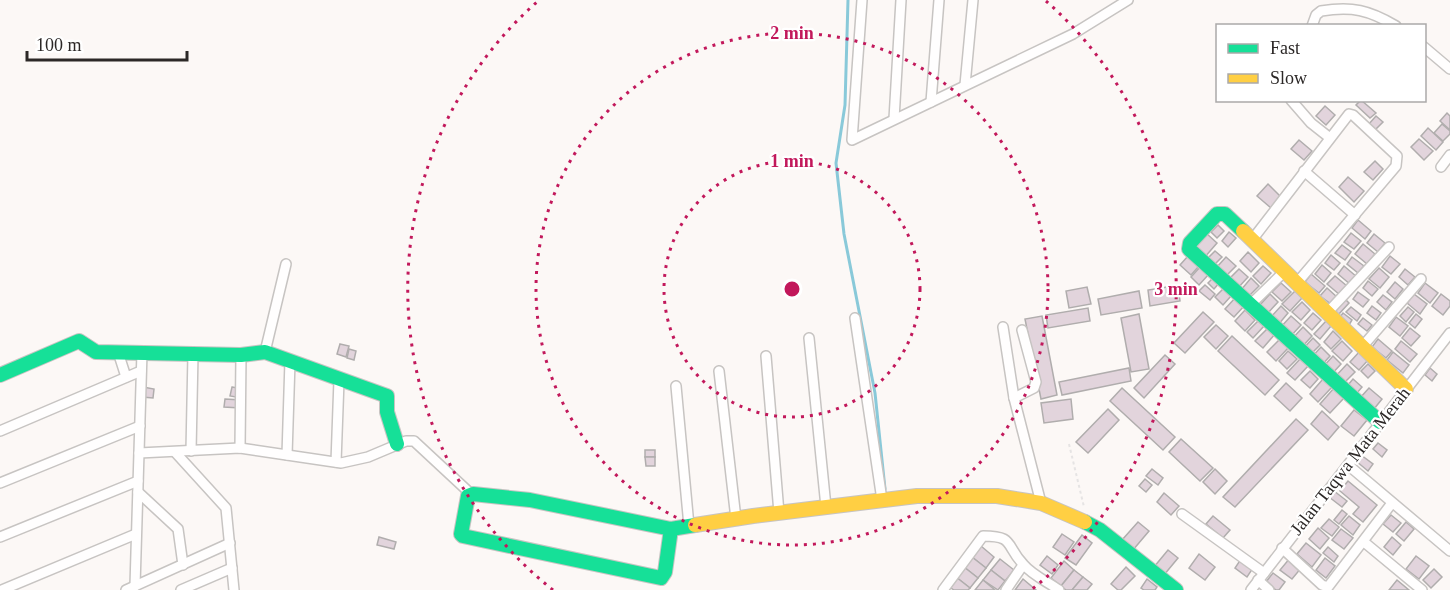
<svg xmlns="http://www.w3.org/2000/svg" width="1450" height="590" font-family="Georgia,serif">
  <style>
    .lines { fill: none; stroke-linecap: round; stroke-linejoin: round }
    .stream { stroke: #89c9d9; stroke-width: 3 }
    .building { fill: #e2d4dc; stroke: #b0adad; stroke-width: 1.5 }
    .street-casing { stroke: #c7c4c2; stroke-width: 12 }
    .fast-casing { stroke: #c7c4c2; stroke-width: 16 }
    .slow-casing { stroke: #c7c4c2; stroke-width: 16 }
    .path { stroke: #e6e4e4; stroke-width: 2; stroke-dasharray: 3 3; stroke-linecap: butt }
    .street { stroke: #fffefe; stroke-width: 9 }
    .fast { stroke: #16e098; stroke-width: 14 }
    .slow { stroke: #ffcf43; stroke-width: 14 }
    .ring { fill: none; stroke: #c2185b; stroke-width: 3; stroke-dasharray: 3 6 }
    .labels { text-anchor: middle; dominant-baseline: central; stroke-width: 4.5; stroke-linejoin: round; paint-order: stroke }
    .street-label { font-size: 18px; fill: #2c2827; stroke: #fff }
    .centre { fill: #c2185b; stroke: #fff; stroke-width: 3 }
    .ring-label { font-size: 18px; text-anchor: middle; font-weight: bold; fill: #c2185b; stroke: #fff; stroke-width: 4.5; stroke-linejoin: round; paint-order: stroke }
  </style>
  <rect width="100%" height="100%" fill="#fcf8f6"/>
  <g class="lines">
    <!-- stream -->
    <polyline class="stream" points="848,0 845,105 836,163 844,234 875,393 885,489"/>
  </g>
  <!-- building -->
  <g class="building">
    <polygon points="1361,100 1376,113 1370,118 1356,105"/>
    <polygon points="1325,106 1335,115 1326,125 1316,116"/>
    <polygon points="1447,113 1450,116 1450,130 1440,121"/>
    <polygon points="1376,116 1383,122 1374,131 1368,125"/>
    <polygon points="1442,124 1450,131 1450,134 1443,141 1434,133"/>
    <polygon points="1428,128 1443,142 1436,150 1421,136"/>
    <polygon points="1419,139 1433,151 1424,160 1411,147"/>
    <polygon points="1299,140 1312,151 1304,160 1291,149"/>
    <polygon points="1375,161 1383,169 1373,180 1364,172"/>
    <polygon points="1348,177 1364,191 1354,202 1339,187"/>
    <polygon points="1268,184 1281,197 1271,208 1257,196"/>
    <polygon points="1358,220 1371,231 1365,239 1352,228"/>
    <polygon points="1218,225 1224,231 1217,238 1211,232"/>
    <polygon points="1229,232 1236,238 1228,247 1222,241"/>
    <polygon points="1206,233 1217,243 1204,258 1193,247"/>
    <polygon points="1351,233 1361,241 1354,249 1344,242"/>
    <polygon points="1374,234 1385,243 1378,252 1367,243"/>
    <polygon points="1363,244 1375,254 1367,264 1355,254"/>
    <polygon points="1342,245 1351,252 1345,260 1335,253"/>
    <polygon points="1215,251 1222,257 1213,266 1206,260"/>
    <polygon points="1248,252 1259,263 1251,272 1240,261"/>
    <polygon points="1331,255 1340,263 1334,270 1325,263"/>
    <polygon points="1188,256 1199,266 1191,275 1180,265"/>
    <polygon points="1390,256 1400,264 1391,274 1382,267"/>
    <polygon points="1226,257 1236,266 1226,276 1217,267"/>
    <polygon points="1352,257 1364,266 1358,273 1347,264"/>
    <polygon points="1322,265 1331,273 1324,282 1315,274"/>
    <polygon points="1201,266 1209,274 1199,285 1191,277"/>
    <polygon points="1263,266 1271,273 1261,284 1253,276"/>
    <polygon points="1344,266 1357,277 1351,285 1338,274"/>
    <polygon points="1379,268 1389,277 1380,288 1369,279"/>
    <polygon points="1239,269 1248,277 1237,289 1228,280"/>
    <polygon points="1405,269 1415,277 1408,285 1399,277"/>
    <polygon points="1311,274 1325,286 1319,293 1305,282"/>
    <polygon points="1335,276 1347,286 1340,295 1327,284"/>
    <polygon points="1214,277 1220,282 1214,289 1208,283"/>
    <polygon points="1251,278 1259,286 1248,297 1241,290"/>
    <polygon points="1368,281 1378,289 1372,296 1363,288"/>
    <polygon points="1395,282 1403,289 1395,299 1387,292"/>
    <polygon points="1281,283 1291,292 1282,301 1272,292"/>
    <polygon points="1425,283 1438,293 1430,303 1418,293"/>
    <polygon points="1178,285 1180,301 1150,306 1148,290"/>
    <polygon points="1205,285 1215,294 1210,300 1199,291"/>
    <polygon points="1087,287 1091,304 1069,308 1066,291"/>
    <polygon points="1327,288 1337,297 1331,304 1320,296"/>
    <polygon points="1223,289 1231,296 1223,305 1215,297"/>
    <polygon points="1139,291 1142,308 1101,315 1098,299"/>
    <polygon points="1295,291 1302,298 1290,311 1282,304"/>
    <polygon points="1358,292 1369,300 1363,307 1353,299"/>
    <polygon points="1270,294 1278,302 1267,314 1259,306"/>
    <polygon points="1414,294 1427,304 1420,314 1407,303"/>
    <polygon points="1441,294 1450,301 1450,306 1443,315 1432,306"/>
    <polygon points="1383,295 1392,302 1386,310 1377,302"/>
    <polygon points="1236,297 1245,305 1234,317 1225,309"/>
    <polygon points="1345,299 1349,303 1338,315 1333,312"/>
    <polygon points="1302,302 1310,310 1301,320 1292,312"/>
    <polygon points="1281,306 1288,313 1278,325 1270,318"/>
    <polygon points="1372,306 1381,313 1376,320 1367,313"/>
    <polygon points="1351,307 1361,315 1357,321 1346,312"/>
    <polygon points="1408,307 1414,312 1406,322 1400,316"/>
    <polygon points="1088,308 1090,321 1048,328 1046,315"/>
    <polygon points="1245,310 1255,320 1245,331 1235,321"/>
    <polygon points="1203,312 1214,322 1185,353 1174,343"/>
    <polygon points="1313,313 1321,320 1312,330 1304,323"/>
    <polygon points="1343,313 1352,320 1349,325 1340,317"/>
    <polygon points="1139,314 1149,369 1131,372 1121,318"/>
    <polygon points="1416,314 1422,319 1415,328 1409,323"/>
    <polygon points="1042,316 1057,395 1041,399 1025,319"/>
    <polygon points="1291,316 1301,325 1290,337 1280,328"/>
    <polygon points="1396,317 1408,326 1400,336 1389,327"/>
    <polygon points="1363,318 1372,325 1367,331 1358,324"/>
    <polygon points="1258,321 1264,326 1253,338 1247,332"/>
    <polygon points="1326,321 1331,326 1320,339 1314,334"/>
    <polygon points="1216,325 1228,336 1216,349 1204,337"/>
    <polygon points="1303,327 1312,336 1301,348 1292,339"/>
    <polygon points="1268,328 1275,334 1263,348 1255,341"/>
    <polygon points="1410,328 1420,336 1411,346 1402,338"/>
    <polygon points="1333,331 1341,339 1331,349 1324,342"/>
    <polygon points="1232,336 1279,380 1265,395 1218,351"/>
    <polygon points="1313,338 1320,345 1308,357 1301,351"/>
    <polygon points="1280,339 1289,347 1276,361 1267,352"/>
    <polygon points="1378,339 1392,351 1386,358 1372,347"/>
    <polygon points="1342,341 1352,351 1343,361 1332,351"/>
    <polygon points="1401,341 1417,354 1410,362 1395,349"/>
    <polygon points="340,344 349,346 346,357 337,354"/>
    <polygon points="1321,347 1330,356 1320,367 1311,358"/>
    <polygon points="349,349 356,351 354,360 347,358"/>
    <polygon points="1288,351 1297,359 1287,369 1279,361"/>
    <polygon points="1360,351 1369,359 1359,370 1350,362"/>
    <polygon points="1393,352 1409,365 1403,373 1387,360"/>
    <polygon points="1165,355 1175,364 1144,398 1134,388"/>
    <polygon points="1333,356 1341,364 1330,376 1322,368"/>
    <polygon points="1300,359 1308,366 1295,380 1287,373"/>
    <polygon points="1347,364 1355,372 1341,386 1334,378"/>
    <polygon points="1368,364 1375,371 1368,378 1361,371"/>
    <polygon points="1129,368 1131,381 1062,395 1059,382"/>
    <polygon points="1430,368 1437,374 1432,381 1425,375"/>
    <polygon points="1310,371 1318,379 1310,388 1301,380"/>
    <polygon points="1323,379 1332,387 1318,402 1310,394"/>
    <polygon points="1353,379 1362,387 1357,393 1348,385"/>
    <polygon points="1286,383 1302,398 1290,411 1274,396"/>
    <polygon points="143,387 154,389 153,398 142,397"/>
    <polygon points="232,387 244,389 242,398 230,396"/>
    <polygon points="1122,388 1175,437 1163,450 1110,401"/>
    <polygon points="1334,388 1344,398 1330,413 1320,404"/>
    <polygon points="1369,388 1382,399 1374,409 1360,398"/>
    <polygon points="225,399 241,400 240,408 224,407"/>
    <polygon points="1071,399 1073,419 1044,423 1041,403"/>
    <polygon points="1108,409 1119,420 1088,453 1076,442"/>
    <polygon points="1354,410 1367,420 1354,436 1341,426"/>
    <polygon points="1322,411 1339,427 1328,440 1311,424"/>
    <polygon points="1296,419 1308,430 1235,507 1223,497"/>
    <polygon points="1181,439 1213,468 1200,481 1169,452"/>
    <polygon points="1378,443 1387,450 1382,457 1373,449"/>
    <rect x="645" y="450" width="10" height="7"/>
    <polygon points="1361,455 1373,464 1368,471 1356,461"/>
    <polygon points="645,457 655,457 655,466 646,466"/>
    <polygon points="1152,469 1163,478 1158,485 1146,476"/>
    <polygon points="1215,469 1227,481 1215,494 1203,482"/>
    <polygon points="1145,479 1152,485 1146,492 1139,486"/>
    <polygon points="1348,481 1377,505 1363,522 1353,514 1359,507 1340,491"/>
    <polygon points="1334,491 1347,501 1342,507 1329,497"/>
    <polygon points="1164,493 1179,506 1171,515 1157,502"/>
    <polygon points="1342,510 1347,514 1339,524 1334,520"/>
    <polygon points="1391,515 1401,523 1393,532 1383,524"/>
    <polygon points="1213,516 1230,530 1223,538 1206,524"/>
    <polygon points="1349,516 1360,525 1353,535 1341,525"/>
    <polygon points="1329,519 1339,527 1332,536 1321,528"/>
    <polygon points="1138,522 1149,531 1133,550 1122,540"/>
    <polygon points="1406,522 1414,529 1404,541 1396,534"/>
    <polygon points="1318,528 1329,538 1320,549 1309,539"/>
    <polygon points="1341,529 1353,538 1344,549 1332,540"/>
    <polygon points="1062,534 1074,542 1065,555 1053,547"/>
    <polygon points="1082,535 1092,543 1076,565 1065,558"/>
    <polygon points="379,537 396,542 394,549 377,545"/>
    <polygon points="1392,537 1401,545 1393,555 1384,547"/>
    <polygon points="1306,543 1321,555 1312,567 1297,554"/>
    <polygon points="981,546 994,557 986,568 972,557"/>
    <polygon points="1328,547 1338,556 1334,562 1323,553"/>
    <polygon points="1168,550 1178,558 1164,575 1154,567"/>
    <polygon points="1199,554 1215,567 1205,580 1189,568"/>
    <polygon points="1047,556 1058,565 1052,574 1040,565"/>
    <polygon points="1416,556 1429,566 1419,579 1406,569"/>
    <polygon points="972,557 986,568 978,578 964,567"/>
    <polygon points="1290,558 1302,567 1292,579 1280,570"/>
    <polygon points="1325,558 1335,566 1326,578 1316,570"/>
    <polygon points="1000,559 1014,570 1005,581 991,570"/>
    <polygon points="1241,559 1253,568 1247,577 1235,568"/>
    <polygon points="1064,561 1074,570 1061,586 1051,578"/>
    <polygon points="964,567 978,578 970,588 956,577"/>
    <polygon points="1126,567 1135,576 1121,590 1118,590 1111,584"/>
    <polygon points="1434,569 1442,577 1431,588 1423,580"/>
    <polygon points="991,570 1005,581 998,590 983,580"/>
    <polygon points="1074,570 1083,577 1072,590 1066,590 1061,586"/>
    <polygon points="1273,573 1285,582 1279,590 1276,590 1266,582"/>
    <polygon points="956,577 970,588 968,590 954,590 948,586"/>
    <polygon points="1083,577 1092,584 1087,590 1072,590"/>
    <polygon points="1023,579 1036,590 1015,590"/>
    <polygon points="1147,579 1157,587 1155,590 1144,590 1141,588"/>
    <polygon points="983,580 995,590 975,590"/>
    <polygon points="1397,580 1409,590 1389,590"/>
  </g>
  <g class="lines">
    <!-- street casing -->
    <g class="street-casing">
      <g id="street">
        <polyline points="862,0 852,140 1073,34 1128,0"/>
        <path d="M 1312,26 L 1316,15 L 1321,11 C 1352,6 1369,10 1396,26"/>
        <polyline points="1424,47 1450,69"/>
        <polyline points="965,85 973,0"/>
        <polyline points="1291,100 1311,123 1330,138"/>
        <polyline points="931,102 939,0"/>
        <polyline points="894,119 901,0"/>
        <polyline points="1441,167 1450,155"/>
        <polyline points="1304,171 1355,215"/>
        <polyline points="1252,240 1349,114 1353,115 1397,156 1396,166 1296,284"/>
        <polyline points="1250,305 1284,272"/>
        <polyline points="1327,313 1389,247"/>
        <polyline points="855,318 882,500"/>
        <polyline points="1003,327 1014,398 1041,503"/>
        <polyline points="809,338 826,507"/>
        <polyline points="1362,347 1421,279"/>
        <polyline points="118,352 126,377"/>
        <polyline points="265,352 286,264"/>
        <polyline points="766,356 779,513"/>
        <polyline points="719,371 736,519"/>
        <polyline points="676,386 689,526"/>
        <polyline points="1014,398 1034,388 1036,382 1022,330"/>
        <polyline points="0,431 141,371"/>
        <polyline points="240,448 241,355"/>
        <polyline points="191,451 193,354"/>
        <polyline points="175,452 226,508 234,590"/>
        <polyline points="139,453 240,448 341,463 368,457 406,441 414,441 471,494"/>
        <polyline points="287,455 290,361"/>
        <polyline points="336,462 339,380"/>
        <polyline points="1348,465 1450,551"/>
        <polyline points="0,483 140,426"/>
        <polyline points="138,492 178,529 183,565"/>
        <polyline points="1182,514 1264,573"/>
        <polyline points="0,537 138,481"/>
        <polyline points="1364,542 1422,590"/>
        <polyline points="1282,548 1322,585 1328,587 1392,503"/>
        <polyline points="1258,580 1269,590"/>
        <polyline points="135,586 142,352"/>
        <polyline points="2,590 136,534"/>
        <polyline points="126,590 230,543"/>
        <polyline points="181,590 232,568"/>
        <path d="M 943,590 L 983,536 C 1015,536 1005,545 1023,564 C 1032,575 1048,582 1059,590"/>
        <polyline points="1006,590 1023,565"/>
        <polyline points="1251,590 1450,333"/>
      </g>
    </g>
    <!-- fast casing -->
    <g class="fast-casing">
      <g id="fast">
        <polyline points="1243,231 1225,214 1217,214 1190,243 1189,249 1380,422"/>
        <polyline points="0,375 79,341 96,352 241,355 265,352 387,396 387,412 397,444"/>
        <polyline points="1085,522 1100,530 1176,590"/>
        <polyline points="671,529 665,572 661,578 463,536 461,534 468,496 473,494 530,500 671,529 695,525"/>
      </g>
    </g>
    <!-- slow casing -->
    <g class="slow-casing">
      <g id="slow">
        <polyline points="1243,231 1406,389"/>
        <polyline points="695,525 753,516 917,496 997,496 1041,503 1085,522"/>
      </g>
    </g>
    <!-- path -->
    <polyline class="path" points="1069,444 1084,507"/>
    <!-- street -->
    <use href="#street" class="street"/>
    <!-- fast -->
    <use href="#fast" class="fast"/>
    <!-- slow -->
    <use href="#slow" class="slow"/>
  </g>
  <!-- distance rings -->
  <g class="ring">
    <circle cx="792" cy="289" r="128"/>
    <circle cx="792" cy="289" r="256"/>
    <path d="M553 590A384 384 0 0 1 538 1M1046 1A384 384 0 0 1 1031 590"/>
  </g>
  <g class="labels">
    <!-- street labels -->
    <g class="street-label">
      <text transform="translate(1350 461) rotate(-52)">Jalan Taqwa Mata Merah</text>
    </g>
  </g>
  <circle cx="792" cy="289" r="9" class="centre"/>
  <g class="ring-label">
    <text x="792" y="39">2 min</text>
    <text x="792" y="167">1 min</text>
    <text x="1176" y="295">3 min</text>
  </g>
  <!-- legend -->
  <rect x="1216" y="24" width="210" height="78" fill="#ffffff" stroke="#aba9a9" stroke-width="1.5"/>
  <rect x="1228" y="44" width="30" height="9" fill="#16e098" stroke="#aba9a9" stroke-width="1.5"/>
  <text x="1270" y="54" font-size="18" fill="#2c2827">Fast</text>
  <rect x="1228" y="74" width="30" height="9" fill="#ffcf43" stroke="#aba9a9" stroke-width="1.5"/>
  <text x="1270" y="84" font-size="18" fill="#2c2827">Slow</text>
  <!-- scale -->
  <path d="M27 51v9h160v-9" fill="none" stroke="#2c2827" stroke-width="3"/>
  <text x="36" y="51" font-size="18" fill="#2c2827" stroke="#ffffff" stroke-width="4.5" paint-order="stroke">100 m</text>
</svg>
